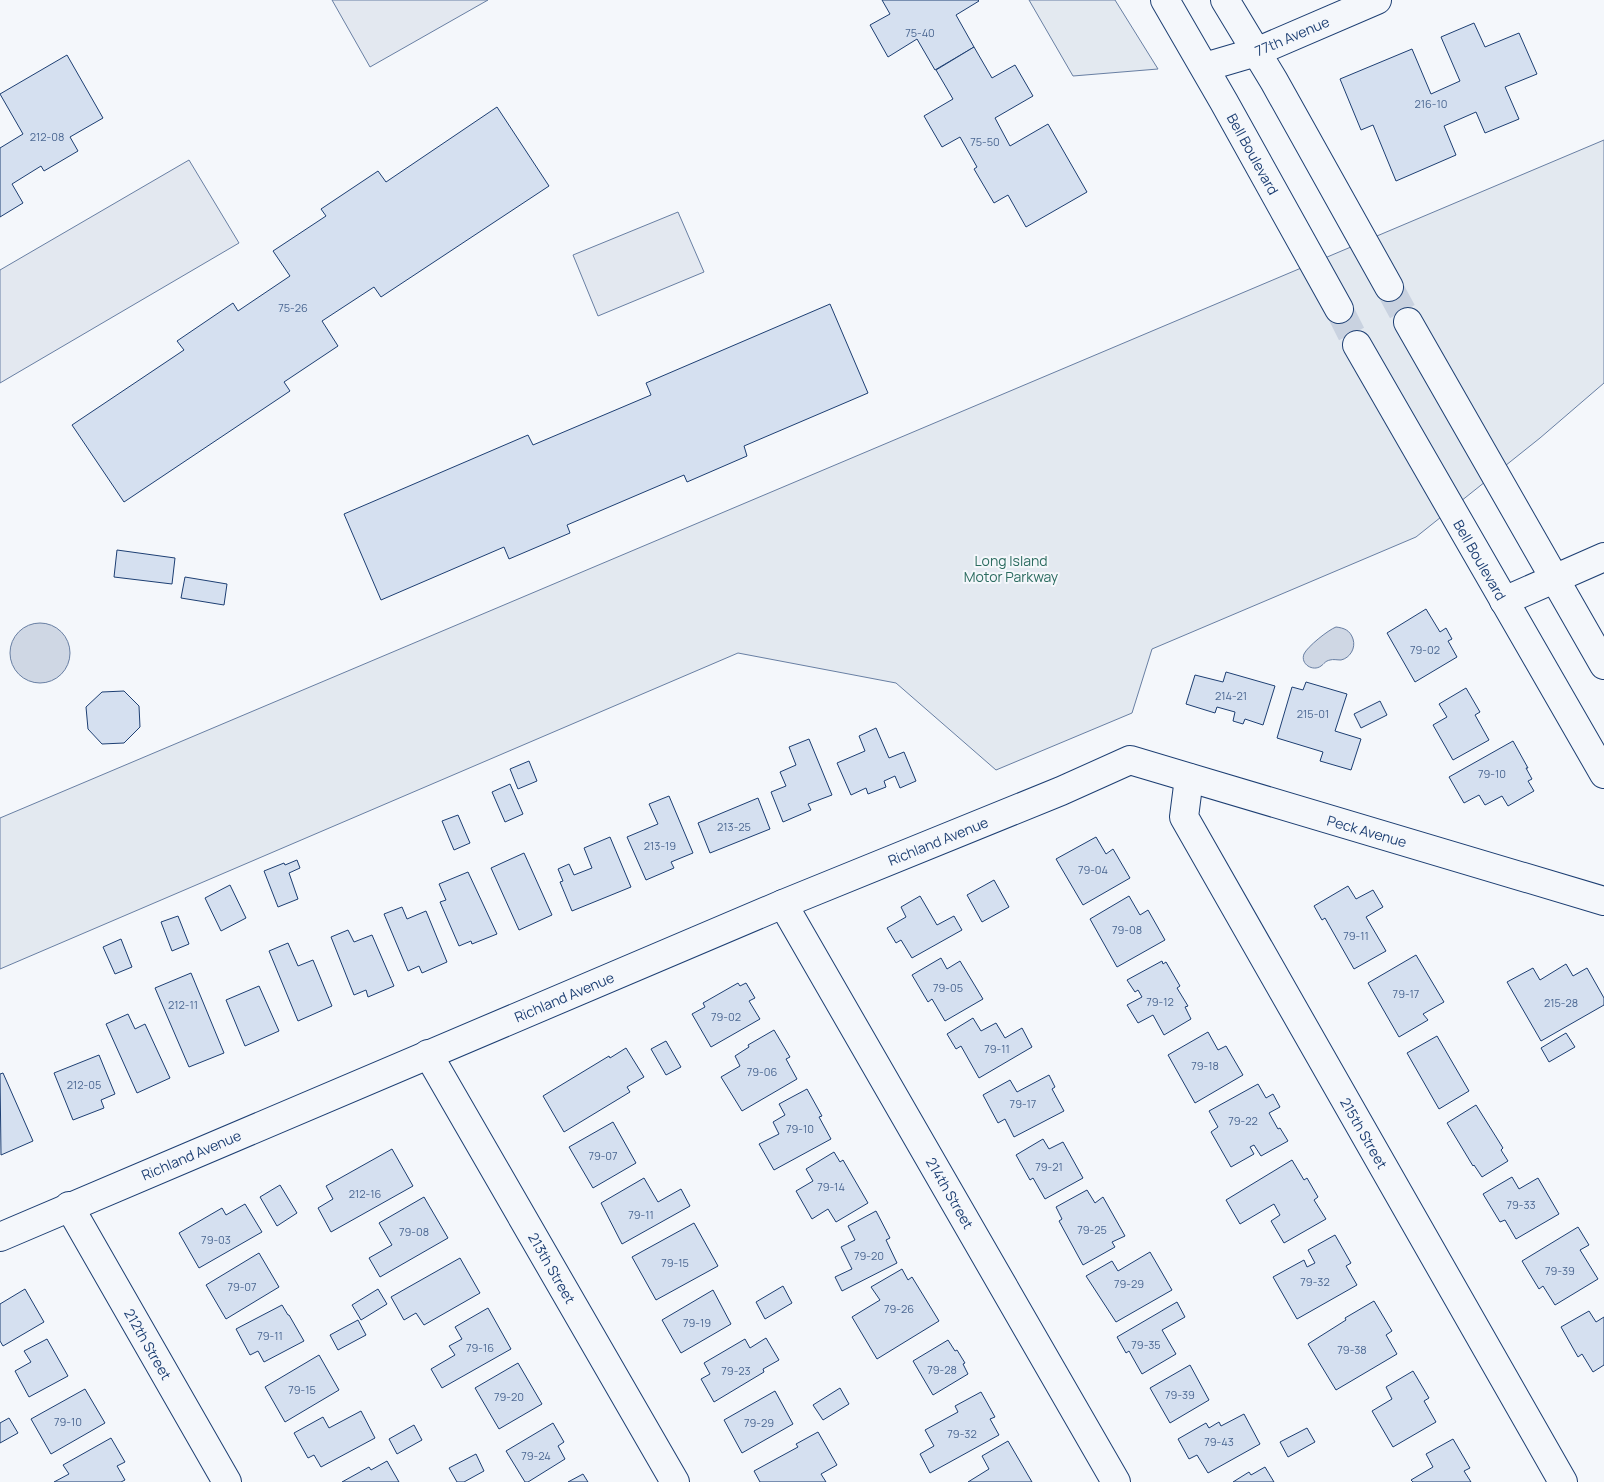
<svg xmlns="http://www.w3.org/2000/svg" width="1604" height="1482" font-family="Manrope,sans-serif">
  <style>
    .green { fill: #e3e9f0; stroke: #687fa3 }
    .parking { fill: #e3e8f0; stroke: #687fa3 }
    .water { fill: #cfd7e4; stroke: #687fa3 }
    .building { fill: #d5e0f0; stroke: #1d3f73 }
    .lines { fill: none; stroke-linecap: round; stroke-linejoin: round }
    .minor-tunnel { stroke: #c9d2e0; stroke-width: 28; stroke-dasharray: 28 14; stroke-linecap: butt }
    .minor-casing { stroke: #1d3f73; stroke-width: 30 }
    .minor { stroke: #f4f7fb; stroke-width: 28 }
    .labels { text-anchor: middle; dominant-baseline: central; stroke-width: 4; stroke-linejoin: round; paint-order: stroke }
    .number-label { font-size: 11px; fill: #4b6792 }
    .street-label { font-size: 14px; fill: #1d3f73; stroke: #f4f7fb }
    .park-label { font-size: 14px; fill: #2c6c60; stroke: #f4f7fb }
  </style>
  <rect width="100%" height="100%" fill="#f4f7fb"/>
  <!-- green -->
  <g class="green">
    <polygon points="1029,0 1115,0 1158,69 1073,76"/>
    <polygon points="1604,140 1604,383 1540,438 1416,537 1152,649 1132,713 996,770 896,683 738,653 0,969 0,818"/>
  </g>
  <!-- parking -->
  <g class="parking">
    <polygon points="332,0 488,0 370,67"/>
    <polygon points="189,160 239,243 0,383 0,270"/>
    <polygon points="678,212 704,272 598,316 573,255"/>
  </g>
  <!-- water -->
  <g class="water">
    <circle cx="40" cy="653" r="30"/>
    <path d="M 1336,627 C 1344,628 1350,630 1353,639 C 1356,648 1350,658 1341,660 C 1337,660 1333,659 1330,660 C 1325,661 1324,664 1321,666 C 1313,672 1300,664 1304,654 C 1307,647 1328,630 1336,627 Z"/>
  </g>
  <!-- building -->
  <g class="building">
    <polygon points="882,0 978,0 979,1 956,15 974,47 935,70 917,39 888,57 870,25 890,14"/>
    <polygon points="1474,23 1485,47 1519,33 1537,74 1505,87 1519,119 1485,133 1476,112 1444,126 1456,155 1396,181 1373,125 1361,130 1340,79 1412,49 1431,94 1460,81 1441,37"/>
    <polygon points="974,47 992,78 1015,65 1033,96 995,118 1010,146 1048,124 1087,192 1026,227 1008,195 994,203 974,169 977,167 960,137 942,147 924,116 953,99 936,70"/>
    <polygon points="67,55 103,118 70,137 78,151 44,171 41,166 12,184 23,203 0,217 0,148 23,134 0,94"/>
    <polygon points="497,107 549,186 381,297 374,287 322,321 338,346 284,382 290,391 124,502 72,425 184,350 177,341 233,303 238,311 290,276 273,251 326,216 321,209 378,171 386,182"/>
    <polygon points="830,304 868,393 744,446 747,456 687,482 684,475 567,525 570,533 509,559 504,547 381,600 344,514 528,435 533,445 651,395 646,383"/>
    <polygon points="117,550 175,558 172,584 114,577"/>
    <polygon points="185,577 227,584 224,605 181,598"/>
    <polygon points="1426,609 1440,632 1446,628 1452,639 1448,641 1457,657 1415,682 1387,633"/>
    <polygon points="1226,672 1275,686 1263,725 1245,719 1243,724 1233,721 1235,712 1217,707 1215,713 1186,704 1195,675 1223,682"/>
    <polygon points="1306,682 1347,694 1335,731 1361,739 1351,770 1320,761 1323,752 1277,738 1292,687 1303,690"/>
    <polygon points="1466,688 1480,712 1475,715 1489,740 1453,760 1433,725 1447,717 1439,704"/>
    <polygon points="124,691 139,706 140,727 124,743 102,744 88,729 86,707 102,692"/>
    <polygon points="1380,701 1387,715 1361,728 1354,714"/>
    <polygon points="876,728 889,758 904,752 916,781 900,788 895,776 884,781 886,787 868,794 866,788 851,795 837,763 865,751 859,736"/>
    <polygon points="809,739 832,795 808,804 811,810 783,822 771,792 786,786 780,772 796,765 789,747"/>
    <polygon points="1513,741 1528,768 1526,768 1532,779 1528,781 1534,791 1508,806 1502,796 1485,805 1479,795 1464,803 1449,777"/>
    <polygon points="529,761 537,781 518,789 510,769"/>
    <polygon points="510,784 523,814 505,822 492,792"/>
    <polygon points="669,796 693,853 671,862 674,868 646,880 627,837 658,824 649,804"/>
    <polygon points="758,798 770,829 710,853 698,823"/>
    <polygon points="458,815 470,843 454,850 442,821"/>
    <polygon points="610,837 631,887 572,911 560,882 563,881 558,869 569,864 574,875 592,868 584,848"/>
    <polygon points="1096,837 1106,854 1113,849 1130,878 1083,905 1056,859"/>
    <polygon points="524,853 552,915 519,930 491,868"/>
    <polygon points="297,860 300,868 289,873 298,899 278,907 264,871 284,863 285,865"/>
    <polygon points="468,872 497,934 472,944 471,941 459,946 440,902 446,900 439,884"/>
    <polygon points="994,880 1009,907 982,922 967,895"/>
    <polygon points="230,885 246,918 221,931 205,898"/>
    <polygon points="1348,886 1356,899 1373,890 1383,907 1366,917 1386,951 1354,969 1325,918 1322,920 1314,906"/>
    <polygon points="920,896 937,925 954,916 962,930 912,958 901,940 896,943 887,928 906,917 901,907"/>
    <polygon points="1129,896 1140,915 1148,910 1165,940 1117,967 1090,919"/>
    <polygon points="402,907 407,919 426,911 447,962 422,973 419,966 408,971 384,914"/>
    <polygon points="178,916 189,944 172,951 161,922"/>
    <polygon points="348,930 354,942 372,935 394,986 368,997 366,990 354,995 331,937"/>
    <polygon points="121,939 132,967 115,974 103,947"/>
    <polygon points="288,943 298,966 313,960 332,1006 298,1021 269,951"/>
    <polygon points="1416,955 1444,1002 1423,1014 1428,1020 1399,1037 1368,983"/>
    <polygon points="941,958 947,969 960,961 983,999 945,1021 932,999 928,1002 912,975"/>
    <polygon points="1162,961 1163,964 1166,962 1180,986 1177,988 1188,1006 1185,1007 1191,1019 1164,1035 1153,1015 1138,1023 1127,1005 1142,997 1138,990 1135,992 1127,980"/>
    <polygon points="1566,964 1573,976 1587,968 1604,998 1604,1005 1541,1041 1507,982 1533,968 1540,980"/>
    <polygon points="191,973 224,1053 189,1067 155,988"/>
    <polygon points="738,983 740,986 746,983 755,998 749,1001 760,1019 711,1047 692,1014 705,1007 703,1003"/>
    <polygon points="259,986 279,1031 245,1046 226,1000"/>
    <polygon points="128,1014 135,1029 145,1024 170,1078 137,1093 106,1024"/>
    <polygon points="973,1018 981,1031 996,1023 1005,1038 1022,1028 1032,1047 979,1078 961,1046 956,1049 947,1034"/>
    <polygon points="774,1030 790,1057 786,1059 797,1079 742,1111 721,1077 740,1066 735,1056 749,1047 748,1045"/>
    <polygon points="1208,1032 1218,1050 1226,1046 1243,1075 1195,1103 1168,1055"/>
    <polygon points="1566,1033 1575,1047 1549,1062 1541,1048"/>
    <polygon points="1437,1036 1469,1091 1439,1109 1407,1053"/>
    <polygon points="666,1041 681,1067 666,1075 651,1049"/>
    <polygon points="626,1048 644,1077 627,1087 630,1092 564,1132 543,1096 609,1056 610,1058"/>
    <polygon points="99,1055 115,1094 101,1100 104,1108 73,1120 54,1073"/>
    <polygon points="3,1073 33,1141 1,1155 0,1074"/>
    <polygon points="1049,1075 1055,1087 1052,1089 1064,1111 1014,1137 1005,1119 998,1123 983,1095 1010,1080 1017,1092"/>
    <polygon points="1258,1084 1266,1098 1273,1094 1280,1107 1269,1113 1278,1129 1280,1128 1288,1141 1261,1156 1254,1145 1250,1147 1254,1154 1231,1167 1211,1132 1218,1127 1209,1111"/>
    <polygon points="807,1089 822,1116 819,1117 831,1139 774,1170 759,1144 779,1134 773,1122 785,1115 779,1104"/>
    <polygon points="1476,1105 1503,1148 1501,1150 1508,1161 1482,1177 1474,1165 1473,1166 1447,1123"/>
    <polygon points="613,1122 636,1163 593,1188 569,1147"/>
    <polygon points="1043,1139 1049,1149 1063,1142 1083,1178 1045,1199 1033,1178 1030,1180 1016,1155"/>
    <polygon points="392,1149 413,1186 331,1232 318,1208 333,1199 326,1186"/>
    <polygon points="834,1152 840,1162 843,1160 868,1203 836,1222 828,1209 812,1219 796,1191 813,1181 806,1169"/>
    <polygon points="1292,1160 1304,1180 1307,1178 1318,1197 1314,1200 1326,1219 1284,1243 1271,1221 1280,1215 1274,1204 1240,1224 1226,1200"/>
    <polygon points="1512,1177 1519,1189 1538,1178 1559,1214 1516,1239 1505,1220 1500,1222 1483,1194"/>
    <polygon points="644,1178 658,1202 681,1189 690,1206 622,1244 601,1203"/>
    <polygon points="280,1185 297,1213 277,1226 260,1197"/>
    <polygon points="1087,1190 1095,1203 1103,1197 1125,1236 1112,1242 1115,1247 1083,1265 1059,1221 1062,1219 1056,1207"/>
    <polygon points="424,1197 448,1238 380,1277 369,1258 392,1245 379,1223"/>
    <polygon points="245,1204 262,1232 199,1268 179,1233 222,1208 226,1215"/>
    <polygon points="876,1211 890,1238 886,1240 897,1263 842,1291 835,1277 852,1269 841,1247 855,1240 848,1226"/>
    <polygon points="694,1223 718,1266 656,1300 632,1257"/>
    <polygon points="1578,1227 1589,1245 1580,1250 1598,1279 1555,1305 1543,1286 1539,1289 1522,1261"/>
    <polygon points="1335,1235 1351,1263 1346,1266 1357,1285 1297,1319 1273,1277 1304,1260 1307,1267 1315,1263 1308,1250"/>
    <polygon points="1150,1252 1172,1290 1116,1322 1086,1276 1112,1261 1118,1271"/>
    <polygon points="259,1253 279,1287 226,1319 206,1285"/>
    <polygon points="460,1258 480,1293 424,1325 416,1313 404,1320 391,1297"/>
    <polygon points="902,1269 908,1280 912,1277 939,1321 877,1359 852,1317 880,1300 871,1287"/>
    <polygon points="783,1286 792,1303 765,1319 756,1302"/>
    <polygon points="25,1289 44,1322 3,1346 0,1341 0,1304"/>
    <polygon points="378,1289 387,1304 361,1320 352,1305"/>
    <polygon points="713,1290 731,1324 681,1353 662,1320"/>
    <polygon points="1374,1301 1392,1331 1386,1335 1397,1354 1336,1390 1308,1344 1346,1320 1345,1318"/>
    <polygon points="1177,1302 1185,1317 1162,1330 1176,1354 1142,1374 1129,1351 1126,1353 1117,1337"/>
    <polygon points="282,1305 288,1315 289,1315 304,1341 264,1362 258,1351 250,1355 236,1329"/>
    <polygon points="488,1308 511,1349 442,1388 431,1369 455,1355 449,1346 462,1339 455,1327"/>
    <polygon points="1589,1311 1596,1322 1604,1317 1604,1365 1593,1372 1582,1354 1578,1357 1561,1327"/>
    <polygon points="358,1320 366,1335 338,1350 330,1335"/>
    <polygon points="766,1338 779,1360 763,1369 764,1372 714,1402 701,1379 710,1374 704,1363 745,1339 750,1348"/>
    <polygon points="47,1339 68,1376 29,1397 15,1371 31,1362 24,1351"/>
    <polygon points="948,1340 955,1351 957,1350 965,1363 963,1364 968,1374 933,1395 913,1361"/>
    <polygon points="319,1355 339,1390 285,1422 265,1387"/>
    <polygon points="518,1363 542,1404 499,1429 475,1388"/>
    <polygon points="1190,1365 1209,1400 1170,1423 1150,1388"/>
    <polygon points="1413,1371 1429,1398 1424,1401 1436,1422 1393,1447 1372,1411 1392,1399 1386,1387"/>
    <polygon points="840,1388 849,1404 823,1420 813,1405"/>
    <polygon points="85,1389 105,1423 51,1454 31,1419"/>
    <polygon points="775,1391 793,1424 742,1453 724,1420"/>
    <polygon points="981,1392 995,1417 990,1419 999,1435 930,1473 920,1454 934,1446 925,1430 958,1412 955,1406"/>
    <polygon points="361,1411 375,1438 321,1467 314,1455 308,1458 294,1433 323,1417 329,1428"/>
    <polygon points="1244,1414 1260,1444 1208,1473 1197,1455 1189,1459 1178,1439 1206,1423 1209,1428 1219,1422 1221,1426"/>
    <polygon points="9,1418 18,1433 0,1443 0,1423"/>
    <polygon points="553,1423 564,1442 558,1446 565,1459 528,1482 525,1482 506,1451"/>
    <polygon points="414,1425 422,1440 397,1454 389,1439"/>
    <polygon points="1307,1428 1315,1442 1288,1457 1280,1442"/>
    <polygon points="818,1432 837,1465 821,1474 826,1482 760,1482 754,1471 798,1447 796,1444"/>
    <polygon points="111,1438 125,1462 117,1466 125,1480 121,1482 54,1482 69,1474 63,1465"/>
    <polygon points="1453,1439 1470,1468 1464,1471 1471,1482 1413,1482 1411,1480 1433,1467 1426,1454"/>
    <polygon points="1008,1441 1032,1482 968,1482 989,1469 982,1456"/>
    <polygon points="476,1454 484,1471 464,1482 457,1482 449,1468"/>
    <polygon points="387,1461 399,1482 342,1482 369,1467 371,1470"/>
    <polygon points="1265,1467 1274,1482 1233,1482 1249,1472 1251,1475"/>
    <polygon points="583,1474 588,1482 568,1482"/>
  </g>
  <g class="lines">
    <!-- minor-tunnel -->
    <g class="minor-tunnel">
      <polyline points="1389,287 1408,322"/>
      <polyline points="1339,309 1357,345"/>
    </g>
    <!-- minor casing -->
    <g class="minor-casing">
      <g id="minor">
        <polyline points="1165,0 1224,102 1339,309"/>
        <polyline points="1225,0 1274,81 1389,287"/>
        <polyline points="1205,67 1256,52 1377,0"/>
        <polyline points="1408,322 1604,665"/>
        <polyline points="1357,345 1604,774"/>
        <polyline points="1504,601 1604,557"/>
        <polyline points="1189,778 1184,817 1563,1482"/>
        <polyline points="783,904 1116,1482"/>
        <polyline points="428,1054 675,1482"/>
        <polyline points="69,1206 227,1482"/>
        <polyline points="0,1237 783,904 1061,791 1130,760 1604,901"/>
      </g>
    </g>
    <!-- minor -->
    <use href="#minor" class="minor"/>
  </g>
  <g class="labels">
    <!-- number labels -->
    <g class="number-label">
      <text x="920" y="32">75-40</text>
      <text x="1431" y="103">216-10</text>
      <text x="47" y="136">212-08</text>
      <text x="985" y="141">75-50</text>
      <text x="293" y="307">75-26</text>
      <text x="1425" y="649">79-02</text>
      <text x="1231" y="695">214-21</text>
      <text x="1313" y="713">215-01</text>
      <text x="1492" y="773">79-10</text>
      <text x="734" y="826">213-25</text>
      <text x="660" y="845">213-19</text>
      <text x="1093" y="869">79-04</text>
      <text x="1127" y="929">79-08</text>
      <text x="1356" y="935">79-11</text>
      <text x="948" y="987">79-05</text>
      <text x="1406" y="993">79-17</text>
      <text x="1160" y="1001">79-12</text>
      <text x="1561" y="1002">215-28</text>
      <text x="183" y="1004">212-11</text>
      <text x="726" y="1016">79-02</text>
      <text x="997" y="1048">79-11</text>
      <text x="1205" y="1065">79-18</text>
      <text x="762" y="1071">79-06</text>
      <text x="84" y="1084">212-05</text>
      <text x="1023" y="1103">79-17</text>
      <text x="1243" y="1120">79-22</text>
      <text x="800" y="1128">79-10</text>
      <text x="603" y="1155">79-07</text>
      <text x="1049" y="1166">79-21</text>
      <text x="831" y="1186">79-14</text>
      <text x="365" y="1193">212-16</text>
      <text x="1521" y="1204">79-33</text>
      <text x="641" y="1214">79-11</text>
      <text x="1092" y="1229">79-25</text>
      <text x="414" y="1231">79-08</text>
      <text x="216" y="1239">79-03</text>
      <text x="869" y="1255">79-20</text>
      <text x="675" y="1262">79-15</text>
      <text x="1560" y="1270">79-39</text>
      <text x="1315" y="1281">79-32</text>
      <text x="1129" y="1283">79-29</text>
      <text x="242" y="1286">79-07</text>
      <text x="899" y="1308">79-26</text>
      <text x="697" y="1322">79-19</text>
      <text x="270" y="1335">79-11</text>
      <text x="1146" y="1344">79-35</text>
      <text x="480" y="1347">79-16</text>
      <text x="1352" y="1349">79-38</text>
      <text x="942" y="1369">79-28</text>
      <text x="736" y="1370">79-23</text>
      <text x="302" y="1389">79-15</text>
      <text x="1180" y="1394">79-39</text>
      <text x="509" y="1396">79-20</text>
      <text x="68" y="1421">79-10</text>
      <text x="759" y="1422">79-29</text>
      <text x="962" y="1433">79-32</text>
      <text x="1219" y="1441">79-43</text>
      <text x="536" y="1455">79-24</text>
    </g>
    <!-- street labels -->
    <g class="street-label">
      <text transform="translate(1292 36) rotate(-23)">77th Avenue</text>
      <text transform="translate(1253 154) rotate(61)">Bell Boulevard</text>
      <text transform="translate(1480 560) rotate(60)">Bell Boulevard</text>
      <text transform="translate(1367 831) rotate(16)">Peck Avenue</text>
      <text transform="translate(938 841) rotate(-22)">Richland Avenue</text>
      <text transform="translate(564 997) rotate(-23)">Richland Avenue</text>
      <text transform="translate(1364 1133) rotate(60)">215th Street</text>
      <text transform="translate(191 1155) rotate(-23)">Richland Avenue</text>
      <text transform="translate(950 1193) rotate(60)">214th Street</text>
      <text transform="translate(552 1268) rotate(60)">213th Street</text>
      <text transform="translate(148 1344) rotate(60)">212th Street</text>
    </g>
    <!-- park labels -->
    <g class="park-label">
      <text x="1011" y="560">Long Island<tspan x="1011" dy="16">Motor Parkway</tspan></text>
    </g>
  </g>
</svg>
